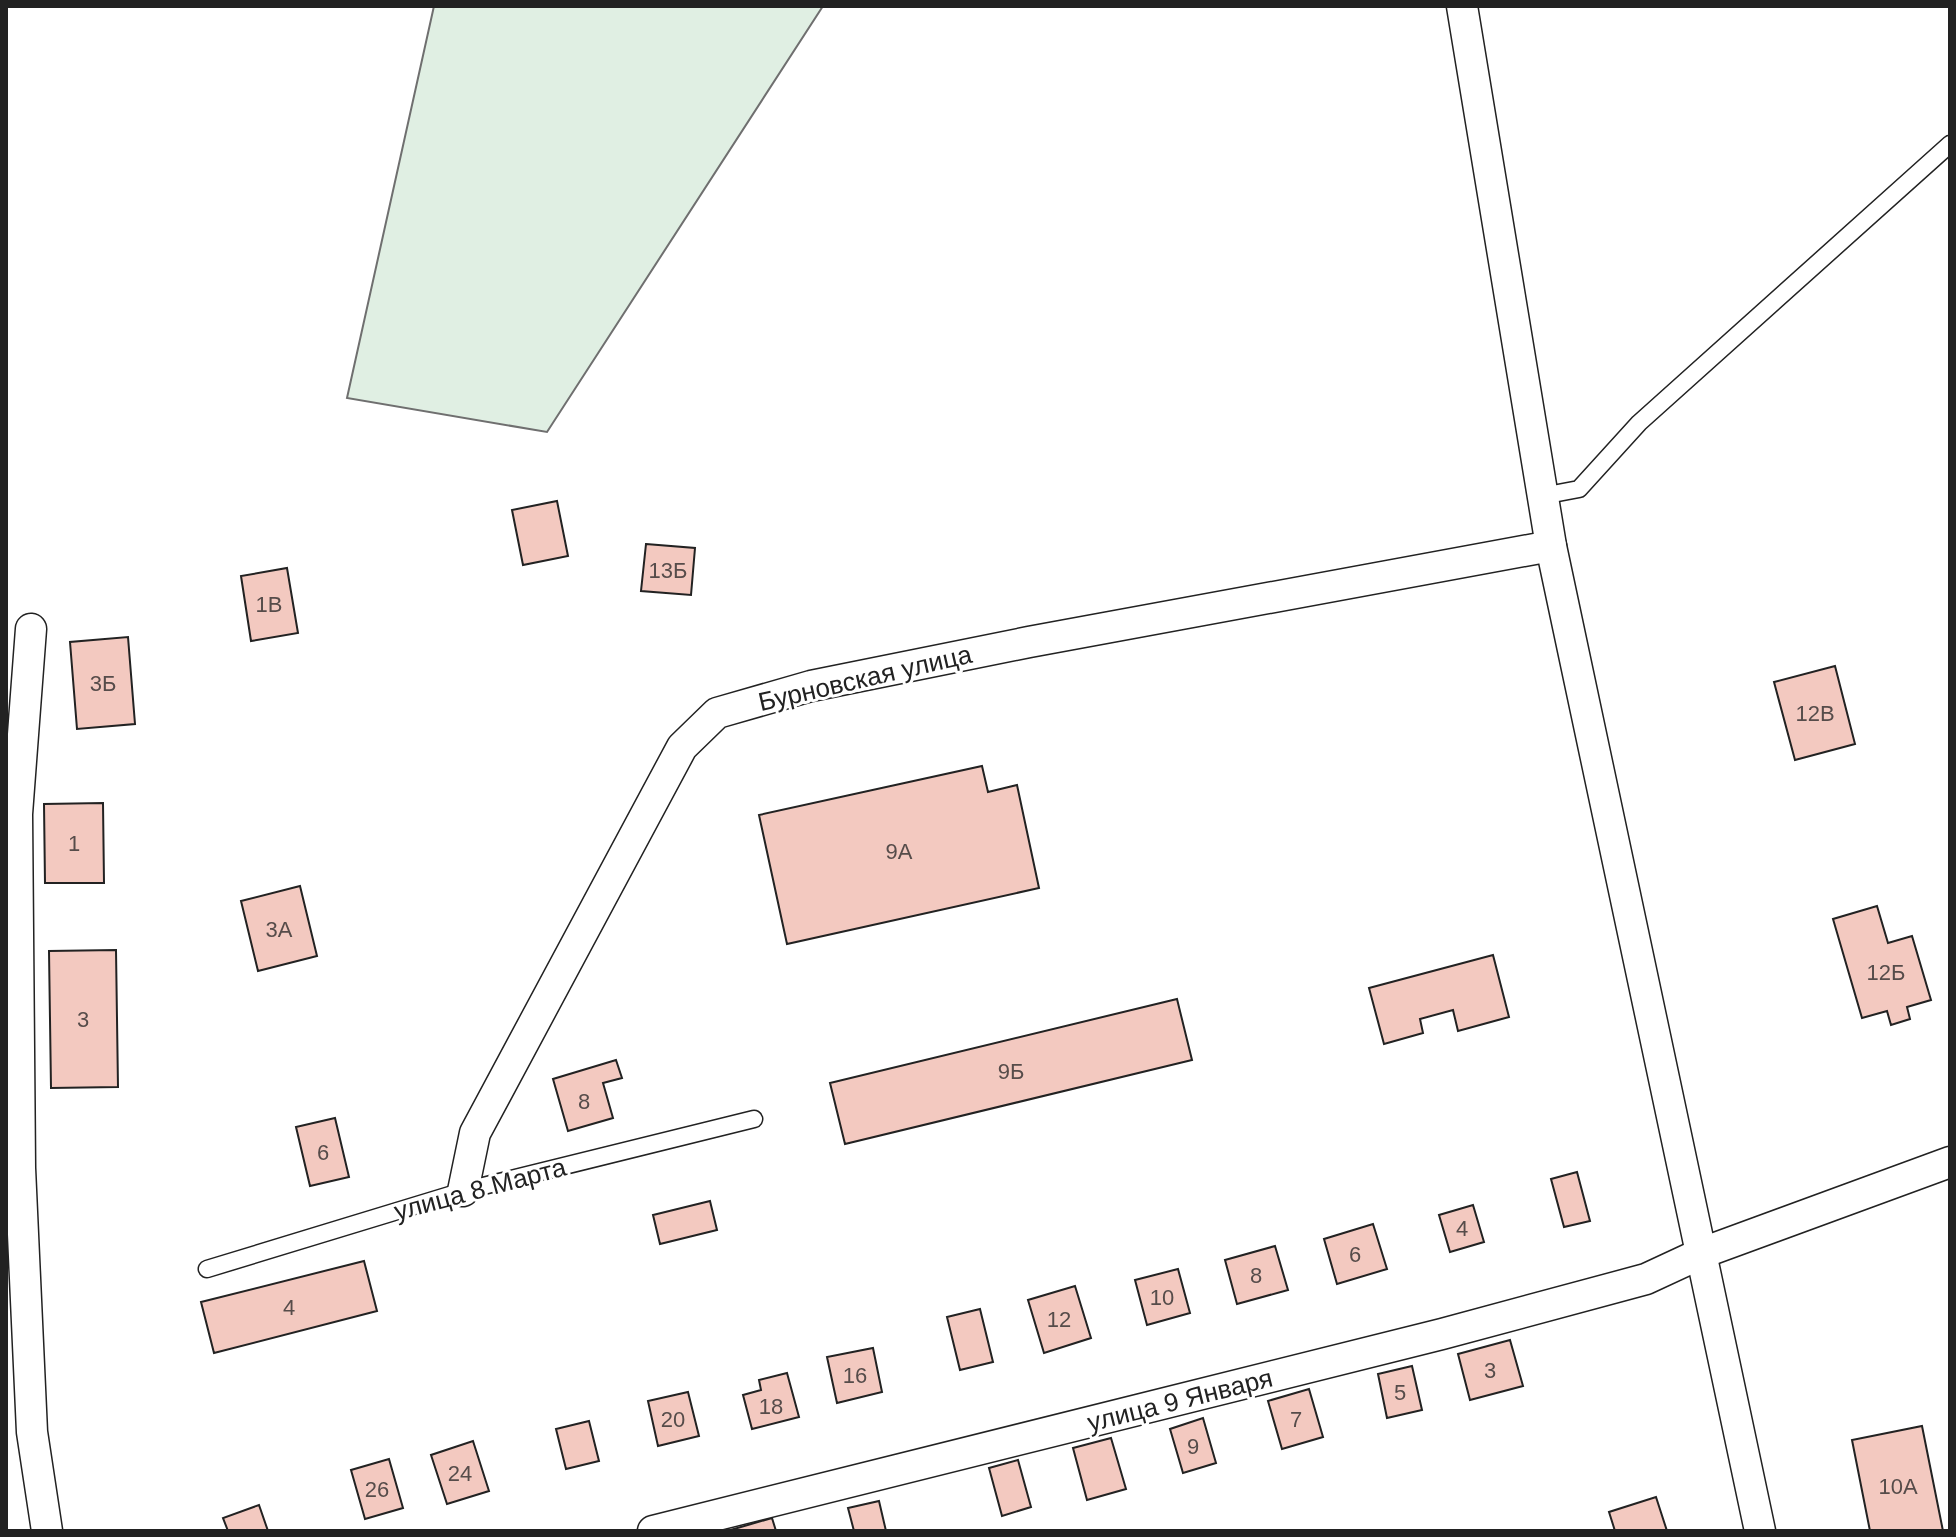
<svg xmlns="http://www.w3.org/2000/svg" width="1956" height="1537" font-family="Arial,sans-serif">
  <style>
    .green { fill: #e0efe3; stroke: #6f6f6f; stroke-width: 2 }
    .building { fill: #f3c9c0; stroke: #222; stroke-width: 2 }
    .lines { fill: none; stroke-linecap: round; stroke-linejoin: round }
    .lane-casing { stroke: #222; stroke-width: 19 }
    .street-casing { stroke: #222; stroke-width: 33 }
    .lane { stroke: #fff; stroke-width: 16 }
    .street { stroke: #fff; stroke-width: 30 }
    .labels { text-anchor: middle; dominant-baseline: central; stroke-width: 6; stroke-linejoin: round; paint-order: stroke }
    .number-label { font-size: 22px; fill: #564c4a }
    .street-label { font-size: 26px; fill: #222; stroke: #fff }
  </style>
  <rect width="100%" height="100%" fill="#fff"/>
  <!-- green -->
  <polygon class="green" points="434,6 823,6 547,432 347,398"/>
  <!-- building -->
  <g class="building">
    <polygon points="557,501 568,556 523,565 512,510"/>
    <polygon points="646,544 695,548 691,595 641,591"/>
    <polygon points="287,568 298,633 251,641 241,576"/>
    <polygon points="128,637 135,724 77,729 70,642"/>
    <polygon points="1835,666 1855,744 1795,760 1774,682"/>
    <polygon points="982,766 988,792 1017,785 1039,888 787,944 759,815"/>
    <polygon points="103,803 104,883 45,883 44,804"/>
    <polygon points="300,886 317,956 258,971 241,901"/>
    <polygon points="1877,906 1888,943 1912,936 1931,1000 1907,1007 1910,1019 1891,1025 1887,1011 1862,1018 1833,919"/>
    <polygon points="116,950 118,1087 51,1088 49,951"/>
    <polygon points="1493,955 1509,1017 1458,1031 1453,1010 1420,1019 1423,1033 1384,1044 1369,988"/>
    <polygon points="1177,999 1192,1060 845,1144 830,1083"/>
    <polygon points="616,1060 622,1078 603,1083 613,1118 568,1131 553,1079"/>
    <polygon points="335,1118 349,1177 310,1186 296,1127"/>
    <polygon points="1577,1172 1590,1221 1564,1227 1551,1179"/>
    <polygon points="710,1201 717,1230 660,1244 653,1215"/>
    <polygon points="1473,1205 1484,1242 1450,1252 1439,1215"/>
    <polygon points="1373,1224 1387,1269 1337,1284 1324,1239"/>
    <polygon points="1275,1246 1288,1290 1237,1304 1225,1260"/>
    <polygon points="364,1261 377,1311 214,1353 201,1302"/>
    <polygon points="1178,1269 1190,1313 1147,1325 1135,1280"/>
    <polygon points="1075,1286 1091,1338 1044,1353 1028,1300"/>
    <polygon points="980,1309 993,1362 960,1370 947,1317"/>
    <polygon points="1510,1340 1523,1386 1470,1400 1458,1354"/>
    <polygon points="873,1348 882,1392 837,1403 827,1357"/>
    <polygon points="1412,1366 1422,1410 1387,1418 1378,1374"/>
    <polygon points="787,1373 799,1417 752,1429 743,1395 761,1390 759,1380"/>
    <polygon points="1309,1389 1323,1437 1282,1449 1268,1401"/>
    <polygon points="688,1392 699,1436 658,1446 648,1401"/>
    <polygon points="1203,1418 1216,1463 1183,1473 1170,1429"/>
    <polygon points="589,1421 599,1461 566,1469 556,1429"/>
    <polygon points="1922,1426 1943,1531 1870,1531 1852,1440"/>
    <polygon points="1111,1438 1126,1489 1087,1500 1073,1448"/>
    <polygon points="473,1441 489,1491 447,1504 431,1455"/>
    <polygon points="389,1459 403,1508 365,1519 351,1470"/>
    <polygon points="1018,1460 1031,1507 1002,1516 989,1468"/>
    <polygon points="1656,1497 1667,1531 1615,1531 1609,1512"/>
    <polygon points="879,1501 886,1531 854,1531 848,1508"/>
    <polygon points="259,1505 268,1531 228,1531 223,1518"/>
    <polygon points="772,1518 776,1531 727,1531"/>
  </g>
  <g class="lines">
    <!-- lane casing -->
    <g class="lane-casing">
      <g id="lane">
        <polyline points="1542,496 1579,489 1639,423 1950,144"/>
        <polyline points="207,1269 463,1191 754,1119"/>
      </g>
    </g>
    <!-- street casing -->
    <g class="street-casing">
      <g id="street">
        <polyline points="1462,6 1551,546 1760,1531"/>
        <polyline points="31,629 17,814 20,1168 32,1432 47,1531"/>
        <polyline points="463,1191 475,1133 682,747 717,713 811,686 1029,642 1551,546"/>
        <polyline points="653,1531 1442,1334 1646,1279 1702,1253 1950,1162"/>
      </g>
    </g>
    <!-- lane -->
    <use href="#lane" class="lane"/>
    <!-- street -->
    <use href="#street" class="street"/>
  </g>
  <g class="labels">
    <!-- number labels -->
    <g class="number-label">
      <text x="668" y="570">13Б</text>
      <text x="269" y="604">1В</text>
      <text x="103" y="683">3Б</text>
      <text x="1815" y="713">12В</text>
      <text x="74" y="843">1</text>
      <text x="899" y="851">9А</text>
      <text x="279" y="929">3А</text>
      <text x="1886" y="972">12Б</text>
      <text x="83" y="1019">3</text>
      <text x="1011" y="1071">9Б</text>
      <text x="584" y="1101">8</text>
      <text x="323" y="1152">6</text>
      <text x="1462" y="1228">4</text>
      <text x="1355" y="1254">6</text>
      <text x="1256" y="1275">8</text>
      <text x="1162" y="1297">10</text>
      <text x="289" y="1307">4</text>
      <text x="1059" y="1319">12</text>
      <text x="1490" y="1370">3</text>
      <text x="855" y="1375">16</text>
      <text x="1400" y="1392">5</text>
      <text x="771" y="1406">18</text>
      <text x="673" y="1419">20</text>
      <text x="1296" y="1419">7</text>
      <text x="1193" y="1446">9</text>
      <text x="460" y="1473">24</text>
      <text x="1898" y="1486">10А</text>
      <text x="377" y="1489">26</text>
    </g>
    <!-- street labels -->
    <g class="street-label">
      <text transform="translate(865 678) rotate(-13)">Бурновская улица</text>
      <text transform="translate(480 1189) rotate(-15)">улица 8 Марта</text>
      <text transform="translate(1180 1400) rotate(-14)">улица 9 Января</text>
    </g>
  </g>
  <!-- border -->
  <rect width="1956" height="1537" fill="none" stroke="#222222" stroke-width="16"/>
</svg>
